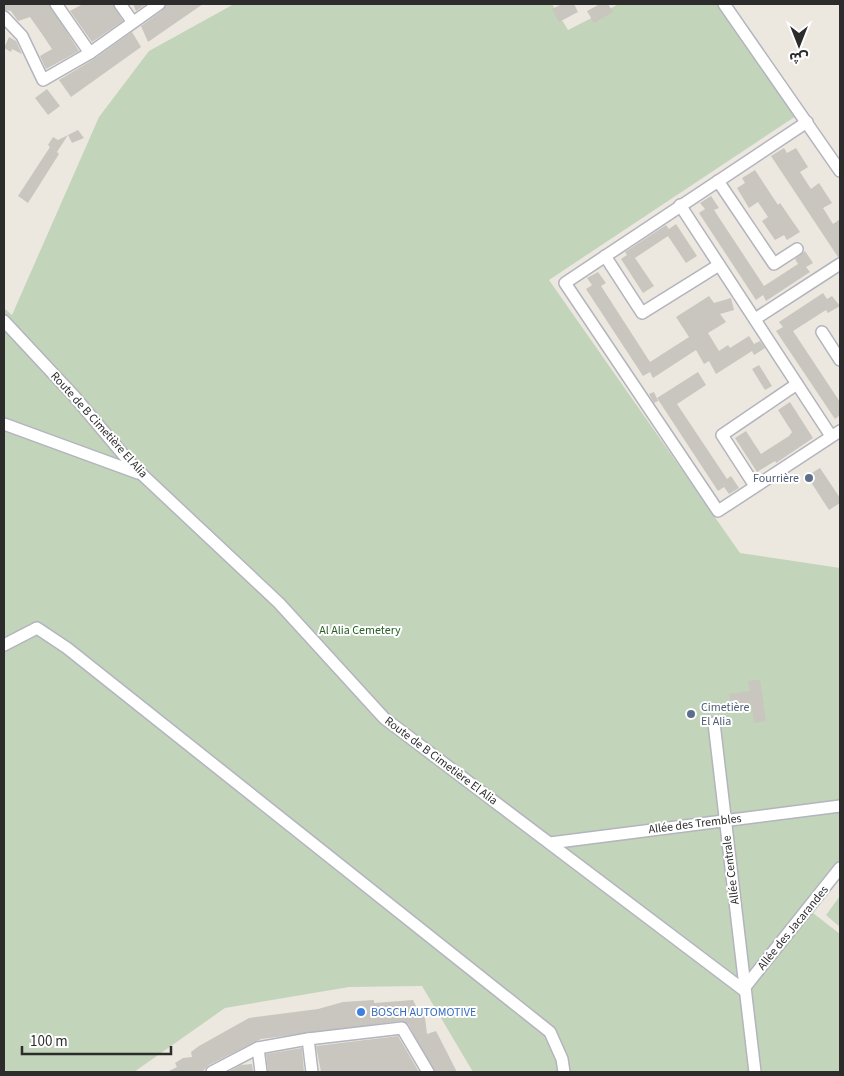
<svg xmlns="http://www.w3.org/2000/svg" width="844" height="1076" font-family="'Source Sans 3','Noto Sans Arabic',sans-serif">
  <style>
    .cemetery { fill: #c2d4b9 }
    .building { fill: #c8c6be }
    .lines { fill: none; stroke-linecap: round; stroke-linejoin: round }
    .minor-casing { stroke: #b3b4be; stroke-width: 14 }
    .minor { stroke: #fff; stroke-width: 11 }
    .service-dot { fill: #5c6f8a; stroke: #fff; stroke-width: 2 }
    .shop-dot { fill: #3f7fe0; stroke: #fff; stroke-width: 2 }
    .labels { text-anchor: middle; dominant-baseline: central; stroke-width: 4; stroke-linejoin: round; paint-order: stroke }
    .street-label { font-size: 12px; fill: #2c2c2c; stroke: #fff }
    .service-label { font-size: 12px; fill: #4e5e75; stroke: #fff; text-anchor: end }
    .park-label { font-size: 12px; fill: #276123; stroke: #fff }
    .shop-label { font-size: 12px; fill: #366cbe; stroke: #fff; text-anchor: start }
  </style>
  <rect width="100%" height="100%" fill="#ece8e0"/>
  <!-- cemetery -->
  <g class="cemetery">
    <polygon points="234,4 552,4 568,30 619,4 718,4 796,116 549,280 740,553 840,568 840,862 804,906 840,934 840,1072 473,1072 422,986 349,987 225,1008 134,1072 4,1072 4,308 12,315 99,117 149,51"/>
    <polygon points="840,896 840,927 826,915"/>
  </g>
  <!-- building -->
  <g class="building">
    <polygon points="4,4 49,4 79,51 46,69 40,56 52,49 42,34 30,17 18,21 11,11 4,10"/>
    <polygon points="83,4 113,4 123,21 92,42 70,11"/>
    <polygon points="133,4 146,4 136,11"/>
    <polygon points="166,4 203,4 148,42 141,26 163,10"/>
    <polygon points="562,4 574,4 578,12 559,22 552,9"/>
    <polygon points="600,4 608,4 613,12 594,23 587,11"/>
    <polygon points="132,32 141,47 71,97 59,80 94,59"/>
    <polygon points="9,37 16,41 22,54 12,49 11,52 4,48"/>
    <polygon points="47,89 60,106 48,115 35,98"/>
    <polygon points="78,130 84,138 72,143 68,135"/>
    <polygon points="68,135 57,152 59,154 28,203 18,196 50,147 48,145 53,137 58,140"/>
    <polygon points="784,148 787,153 796,148 808,167 800,172 811,189 819,183 832,203 823,208 833,224 840,219 840,257 838,257 771,156"/>
    <polygon points="755,170 778,205 780,203 800,232 787,240 784,235 775,240 762,221 768,217 758,202 749,208 737,188 745,183 742,178"/>
    <polygon points="711,196 719,208 714,210 764,286 798,264 795,259 805,251 813,263 806,267 810,272 766,301 763,295 756,300 699,213 705,209 700,203"/>
    <polygon points="676,224 697,256 686,263 668,236 635,258 654,286 643,293 621,259 627,255 625,252 666,225 669,229"/>
    <polygon points="598,272 606,283 601,286 650,362 689,337 676,317 709,296 714,303 731,298 734,310 720,314 726,322 708,333 719,351 728,345 730,348 749,336 754,344 760,341 765,348 754,355 752,351 716,374 709,361 704,364 696,350 653,378 650,372 643,376 586,289 592,285 587,278"/>
    <polygon points="823,293 827,299 832,296 840,306 828,313 826,310 793,331 840,402 840,415 835,419 776,331 783,327 779,322"/>
    <polygon points="759,365 772,386 765,390 752,369"/>
    <polygon points="698,372 706,385 677,404 727,479 731,476 739,488 729,494 724,487 718,491 657,398"/>
    <polygon points="654,392 658,401 654,403 649,394"/>
    <polygon points="790,402 813,438 776,463 775,461 757,472 735,438 746,431 761,454 789,436 792,432 778,410"/>
    <polygon points="820,468 840,498 840,503 829,510 807,476"/>
    <polygon points="760,680 766,721 754,723 752,707 732,710 729,694 750,691 748,681"/>
    <polygon points="374,1000 374,1003 413,1000 419,1012 423,1012 425,1018 427,1034 436,1031 457,1072 435,1072 408,1024 401,1021 261,1039 209,1065 202,1072 167,1072 177,1067 175,1063 183,1058 192,1057 191,1052 199,1046 249,1018 318,1009 343,1002"/>
    <polygon points="398,1036 419,1072 321,1072 316,1046"/>
    <polygon points="302,1048 304,1072 268,1072 266,1054"/>
    <polygon points="252,1064 253,1072 228,1072 241,1065"/>
  </g>
  <g class="lines">
    <!-- minor casing -->
    <g class="minor-casing">
      <g id="minor">
        <polyline points="56,4 90,53"/>
        <polyline points="120,4 132,21"/>
        <polyline points="724,4 840,171"/>
        <polyline points="4,17 22,36 43,80 90,53 159,4"/>
        <polyline points="807,122 565,283 718,511 840,431"/>
        <polyline points="718,181 774,264 797,249"/>
        <polyline points="680,205 831,436"/>
        <polyline points="605,256 642,313 719,265"/>
        <polyline points="755,319 840,264"/>
        <polyline points="4,321 74,396 132,465 279,603 384,718 745,991"/>
        <polyline points="822,332 840,360"/>
        <polyline points="4,424 138,473"/>
        <polyline points="755,486 722,435 797,384"/>
        <polyline points="4,645 37,628 67,648 550,1032 562,1059 564,1072"/>
        <polyline points="714,723 755,1072"/>
        <polyline points="550,843 840,806"/>
        <polyline points="745,987 840,868"/>
        <polyline points="308,1039 312,1072"/>
        <polyline points="258,1048 261,1072"/>
        <polyline points="212,1072 258,1048 308,1039 402,1028 428,1072"/>
      </g>
    </g>
    <!-- minor -->
    <use href="#minor" class="minor"/>
  </g>
  <!-- markers -->
  <g class="service-dot">
    <circle cx="809" cy="478" r="5"/>
    <circle cx="691" cy="714" r="5"/>
  </g>
  <circle class="shop-dot" cx="361" cy="1012" r="5"/>
  <g class="labels">
    <!-- street labels -->
    <g class="street-label">
      <text transform="translate(99 425) rotate(48)">Route de B Cimetière El Alia</text>
      <text transform="translate(441 761) rotate(37)">Route de B Cimetière El Alia</text>
      <text transform="translate(695 824) rotate(-7)">Allée des Trembles</text>
      <text transform="translate(731 870) rotate(-97)">Allée Centrale</text>
      <text transform="translate(793 928) rotate(-51)">Allée des Jacarandes</text>
    </g>
    <!-- service labels -->
    <g class="service-label">
      <text x="799" y="478">Fourrière</text>
      <text x="701" y="707" text-anchor="start">Cimetière<tspan x="701" dy="14">El Alia</tspan></text>
    </g>
    <!-- park labels -->
    <g class="park-label">
      <text x="360" y="630">Al Alia Cemetery</text>
    </g>
    <!-- shop labels -->
    <g class="shop-label">
      <text x="371" y="1012">BOSCH AUTOMOTIVE</text>
    </g>
  </g>
  <!-- border -->
  <rect width="844" height="1076" fill="none" stroke="#2c2c2c" stroke-width="10"/>
  <!-- north arrow -->
  <g transform="translate(799 45) rotate(180)" stroke="#ffffff" stroke-width="4" paint-order="stroke">
  <path d="M0-4L9 19L0 12L-9 19Z" fill="#2c2c2c"/>
  <text y="-8" font-size="14" font-weight="bold" text-anchor="middle" fill="#2c2c2c">ش</text>
  </g>
  <!-- scale -->
  <path d="M22 1046v8h149v-8" fill="none" stroke="#2c2c2c" stroke-width="2.5"/>
  <text x="30" y="1046" font-size="15" fill="#2c2c2c" stroke="#ffffff" stroke-width="4" paint-order="stroke">100 m</text>
</svg>
